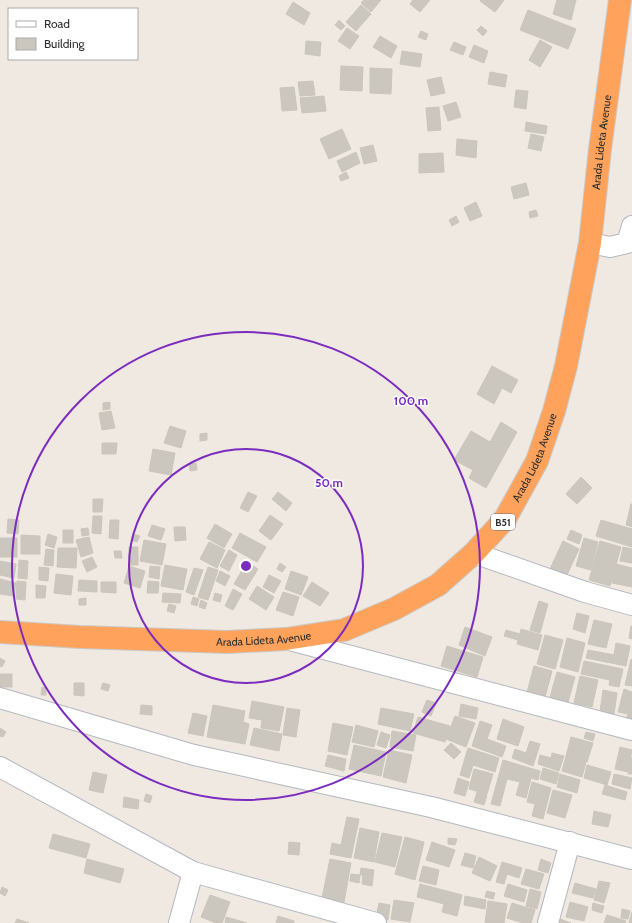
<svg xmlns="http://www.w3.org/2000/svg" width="632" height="923" font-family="Cabin,sans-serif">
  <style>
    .building { fill: #cbc7bf; stroke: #cbc5ba }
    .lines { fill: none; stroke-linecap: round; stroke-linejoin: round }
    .minor-casing { stroke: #b4b7c1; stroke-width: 22 }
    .highway-casing { stroke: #c9c9c9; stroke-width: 24 }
    .minor { stroke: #fff; stroke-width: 20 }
    .highway { stroke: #ffa35c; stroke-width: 22 }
    .ring { fill: none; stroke: #7b2cbf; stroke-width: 2 }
    .labels { text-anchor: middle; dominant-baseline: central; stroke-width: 3; stroke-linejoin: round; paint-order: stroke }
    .shield { fill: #fff; stroke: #6d6d6d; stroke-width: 1 }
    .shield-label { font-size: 10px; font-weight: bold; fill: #2e2e2e }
    .street-label { font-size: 11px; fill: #2e2e2e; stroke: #fff }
    .centre { fill: #7b2cbf; stroke: #fff; stroke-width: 2 }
    .ring-label { font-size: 12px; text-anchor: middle; font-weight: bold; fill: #7b2cbf; stroke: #fff; stroke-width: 3; stroke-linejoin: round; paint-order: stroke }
  </style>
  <rect width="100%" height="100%" fill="#efe9e1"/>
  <!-- building -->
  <g class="building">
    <polygon points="364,0 381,0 371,12 361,3"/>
    <polygon points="413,0 430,0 420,12 410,4"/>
    <polygon points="481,0 504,0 495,12 480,1"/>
    <polygon points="557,0 576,0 571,20 553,14"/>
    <polygon points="293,2 310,13 304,25 286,14"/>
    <polygon points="361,5 371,14 356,31 346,22"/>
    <polygon points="528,10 576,29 568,49 520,30"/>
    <polygon points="339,20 345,26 341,30 335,25"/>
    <polygon points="481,26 487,31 483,36 477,30"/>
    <polygon points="347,28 359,36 350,49 338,41"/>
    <polygon points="421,31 428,34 426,40 418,37"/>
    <polygon points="380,36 397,46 391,58 373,47"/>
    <polygon points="540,40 552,47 540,67 529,60"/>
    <polygon points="306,41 321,42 320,56 305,54"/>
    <polygon points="454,42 466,47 463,55 450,50"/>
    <polygon points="474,45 488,51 484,63 469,57"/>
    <polygon points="402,51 422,54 420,67 400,64"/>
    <polygon points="341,66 363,67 362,91 340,90"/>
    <polygon points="370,68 392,69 391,94 370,93"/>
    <polygon points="490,72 507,75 505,87 488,84"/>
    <polygon points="441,77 445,93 431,96 427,80"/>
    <polygon points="313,81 315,95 300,96 298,82"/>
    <polygon points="294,87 297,110 282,111 280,88"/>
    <polygon points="516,90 528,91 526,109 514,107"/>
    <polygon points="324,96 326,111 302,113 300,98"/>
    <polygon points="456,102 461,117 448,121 443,106"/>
    <polygon points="439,107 441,130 428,131 426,108"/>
    <polygon points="526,122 547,126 546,134 525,131"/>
    <polygon points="342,129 351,149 329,159 320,139"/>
    <polygon points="531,134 544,137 541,151 528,148"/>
    <polygon points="457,139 477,141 476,158 456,155"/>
    <polygon points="373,145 377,161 364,164 360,148"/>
    <polygon points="356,152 360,163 342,172 337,161"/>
    <polygon points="443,153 444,172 419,173 419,154"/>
    <polygon points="346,172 349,178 341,181 339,176"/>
    <polygon points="526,183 529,195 514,199 511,187"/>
    <polygon points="476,202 482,216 470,221 464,208"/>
    <polygon points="536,210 538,216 530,218 529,212"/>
    <polygon points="456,216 459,222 452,226 449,220"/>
    <polygon points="492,366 518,380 511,393 502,388 494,404 477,394"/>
    <polygon points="110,402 110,409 103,410 103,403"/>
    <polygon points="111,411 115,428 102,430 99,413"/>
    <polygon points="501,422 517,432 486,488 469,478 473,470 454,460 471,431 490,442"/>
    <polygon points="170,426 186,431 181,448 164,443"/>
    <polygon points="207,433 207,440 200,441 200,434"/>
    <polygon points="102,443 117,443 116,454 102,454"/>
    <polygon points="153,449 175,453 171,475 149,471"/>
    <polygon points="196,463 197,470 190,471 189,464"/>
    <polygon points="581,477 592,488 577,504 566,494"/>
    <polygon points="248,492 257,496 248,512 240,508"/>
    <polygon points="278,492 292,503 286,511 272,499"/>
    <polygon points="93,499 103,499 102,512 93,512"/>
    <polygon points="631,504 632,504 632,527 626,525"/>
    <polygon points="270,515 283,524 271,540 259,531"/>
    <polygon points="93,516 102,516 101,534 92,533"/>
    <polygon points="8,519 19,520 18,534 7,533"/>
    <polygon points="110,520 119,520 118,539 109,538"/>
    <polygon points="601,520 632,529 632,547 596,536"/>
    <polygon points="215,524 232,534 224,548 207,538"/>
    <polygon points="152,525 165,529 161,540 148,536"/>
    <polygon points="174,527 185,527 186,540 175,541"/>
    <polygon points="88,528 89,535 82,536 81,529"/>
    <rect x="63" y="530" width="10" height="13"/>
    <polygon points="571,530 582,535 579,544 567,539"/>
    <polygon points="240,533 266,547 257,562 232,548"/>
    <polygon points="48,534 57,537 54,548 45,545"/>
    <polygon points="133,534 140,536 137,542 131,540"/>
    <polygon points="21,535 40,536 40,554 21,554"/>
    <polygon points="89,537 93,553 81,557 76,540"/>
    <rect x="0" y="538" width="17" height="19"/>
    <polygon points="584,538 598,542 591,570 576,566"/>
    <polygon points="144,540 166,544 162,565 140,561"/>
    <polygon points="563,541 579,549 566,577 550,569"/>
    <polygon points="600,541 621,547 610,586 589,580"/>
    <polygon points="209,542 225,550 217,568 200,559"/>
    <rect x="129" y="547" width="9" height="18"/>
    <polygon points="623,547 632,549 632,563 620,561"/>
    <polygon points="58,548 77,548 76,568 57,567"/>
    <polygon points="46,549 54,550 53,566 44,565"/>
    <polygon points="229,550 237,555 229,571 220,566"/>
    <polygon points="114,551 121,551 122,558 115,558"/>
    <polygon points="92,557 97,567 87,572 82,561"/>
    <polygon points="19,560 28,561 27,579 18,578"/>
    <polygon points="0,561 16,564 14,578 0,575"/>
    <polygon points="247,562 258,569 245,590 234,584"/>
    <polygon points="280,563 286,567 282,572 277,569"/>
    <polygon points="616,564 632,568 632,587 612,583"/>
    <polygon points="165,565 187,569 183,590 161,586"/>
    <polygon points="129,566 145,571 140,588 124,583"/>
    <polygon points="150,566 160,567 159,579 149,577"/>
    <polygon points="39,567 49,568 48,581 39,580"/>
    <polygon points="208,567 218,570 208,600 198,597"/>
    <polygon points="194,568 203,570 194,595 186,592"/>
    <polygon points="220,571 230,576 225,586 216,581"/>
    <polygon points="291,571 308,577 301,595 285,589"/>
    <polygon points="56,574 73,576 71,595 54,593"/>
    <polygon points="269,575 281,581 274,593 263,587"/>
    <polygon points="0,579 16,583 14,596 0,594"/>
    <polygon points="79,580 97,581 97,592 78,591"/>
    <polygon points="17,581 26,582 25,600 16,599"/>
    <polygon points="148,581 159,582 158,593 147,593"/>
    <polygon points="101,582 116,582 116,593 101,592"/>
    <polygon points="312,582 329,593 320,606 303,596"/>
    <polygon points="36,585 46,586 45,598 36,598"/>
    <polygon points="257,586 274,597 266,610 249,599"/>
    <polygon points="233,589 242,594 233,610 225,606"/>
    <polygon points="283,592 299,597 293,616 276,610"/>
    <polygon points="163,593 181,594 180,603 162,602"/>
    <polygon points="215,593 222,595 220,602 213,600"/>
    <polygon points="193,597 199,599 197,606 191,604"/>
    <polygon points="86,598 86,605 79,605 79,599"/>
    <polygon points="201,600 207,603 205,609 199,607"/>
    <polygon points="539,601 548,604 540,633 530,630"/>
    <polygon points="169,604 176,606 174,613 167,611"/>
    <polygon points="577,613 589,616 585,633 573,629"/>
    <polygon points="594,620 612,624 606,648 588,644"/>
    <polygon points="631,626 632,626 632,639 629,638"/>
    <polygon points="465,627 492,637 485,656 459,645"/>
    <polygon points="521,629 542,635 538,650 517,644 518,640 504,636 506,630 520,634"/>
    <polygon points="545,635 563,640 555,669 537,664"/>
    <polygon points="567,638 585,643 578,672 560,667"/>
    <polygon points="616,643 630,646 626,666 586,658 588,650 614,655"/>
    <polygon points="447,646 483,657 477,677 441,666"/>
    <polygon points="0,658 5,661 2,667 0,666"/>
    <polygon points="631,659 632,660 632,686 625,685"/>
    <polygon points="584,661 623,669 619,687 609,685 610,680 581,674"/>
    <polygon points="534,666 552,671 544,701 526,696"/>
    <polygon points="557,672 575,677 567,706 549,701"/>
    <rect x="0" y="674" width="12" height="13"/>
    <polygon points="580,676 598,680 592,707 574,703"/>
    <polygon points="74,683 84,683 84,696 74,695"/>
    <polygon points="103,683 110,685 108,691 101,689"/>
    <polygon points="42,687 46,688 46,695 41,695"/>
    <polygon points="624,689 632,692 632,721 626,719 628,714 618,712"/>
    <polygon points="603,690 617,693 614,714 600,712"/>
    <polygon points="427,700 436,703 431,716 422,712"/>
    <polygon points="252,701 284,707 279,731 261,728 262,720 249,718"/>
    <polygon points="461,704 478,708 476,719 459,716"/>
    <polygon points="141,705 152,706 152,715 140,714"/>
    <polygon points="213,705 245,711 243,722 249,724 245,744 207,737"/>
    <polygon points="287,708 300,710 296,737 283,735"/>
    <polygon points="381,708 414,714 410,731 378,724"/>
    <polygon points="193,713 207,716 203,736 188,733"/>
    <polygon points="455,716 475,723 466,747 446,739"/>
    <polygon points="418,717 450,726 445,742 413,733"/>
    <polygon points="503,719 524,727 518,746 497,739"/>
    <polygon points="480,721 492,725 487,739 506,746 502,757 472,746"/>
    <polygon points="333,723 353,727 347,755 328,751"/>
    <polygon points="356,725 378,731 374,747 352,742"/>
    <polygon points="0,728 6,732 3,737 0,736"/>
    <polygon points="254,728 282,734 279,751 250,745"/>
    <polygon points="392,731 416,735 413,751 390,747"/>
    <polygon points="381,732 390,735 386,748 377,745"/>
    <polygon points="586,732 595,734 593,741 584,738"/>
    <polygon points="571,737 593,743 587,762 566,756"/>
    <polygon points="530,741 540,744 533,766 512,758 515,749 526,753"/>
    <polygon points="451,743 461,752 454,759 444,750"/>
    <polygon points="354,745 386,752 381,776 349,769"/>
    <polygon points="620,747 632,750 628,772 615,769"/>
    <polygon points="468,748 499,758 495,772 473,765 469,778 460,775"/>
    <polygon points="389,750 412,755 406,783 383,777"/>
    <polygon points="552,753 564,756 559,771 538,764 540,755 551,758"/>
    <polygon points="328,755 346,759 344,771 325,766"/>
    <polygon points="566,756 586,762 582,777 562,771"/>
    <polygon points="632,757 632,774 628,774"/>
    <polygon points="503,760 540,771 538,780 531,778 526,798 516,795 520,782 507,779 500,806 491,804"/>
    <polygon points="587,765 611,772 607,785 584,778"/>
    <polygon points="543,768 559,773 556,784 540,779"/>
    <polygon points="474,769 493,774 487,794 469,789"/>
    <polygon points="93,772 107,775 103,793 89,790"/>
    <polygon points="560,774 580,780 577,793 557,787"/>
    <polygon points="614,774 632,778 630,789 612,784"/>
    <polygon points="458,778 469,782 465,796 454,793"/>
    <polygon points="532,782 551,788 543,819 532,816 535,804 527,802"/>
    <polygon points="605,785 627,792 625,800 602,794"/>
    <polygon points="553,790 572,795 565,818 547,813"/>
    <polygon points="477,792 487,795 484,805 474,802"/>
    <polygon points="146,794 152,796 150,803 144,801"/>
    <polygon points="124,797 139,800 138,809 123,807"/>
    <polygon points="594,811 611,815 608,827 592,824"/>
    <polygon points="347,817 359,819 351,858 330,854 332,843 341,845"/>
    <polygon points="360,828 379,832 374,862 354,858"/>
    <polygon points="382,833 402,837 395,867 375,862"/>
    <polygon points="53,834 90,844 86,858 49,848"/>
    <polygon points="405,837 424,842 415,880 395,874"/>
    <polygon points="448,838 457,839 455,845 448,844"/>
    <polygon points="289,842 300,843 299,855 288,854"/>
    <polygon points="432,842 455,850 449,867 426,860"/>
    <polygon points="465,853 476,856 473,868 461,865"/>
    <polygon points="479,857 497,866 490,881 472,873"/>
    <polygon points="87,859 124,869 120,883 84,873"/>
    <polygon points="330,859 351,863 343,908 321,903"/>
    <polygon points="541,859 551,863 548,873 538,870"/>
    <polygon points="502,862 522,868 519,878 507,874 504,884 496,882"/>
    <polygon points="423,866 439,870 436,885 419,881"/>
    <polygon points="361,868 374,870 372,886 362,884 363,875 360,875"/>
    <polygon points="526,869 544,874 539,889 521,884"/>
    <polygon points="351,874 360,875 359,883 350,881"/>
    <polygon points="599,881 610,883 604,903 594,900"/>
    <polygon points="575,883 596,889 593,898 572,893"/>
    <polygon points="420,884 462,895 457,916 442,912 444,904 417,897"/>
    <polygon points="508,884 527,890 524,902 504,896"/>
    <polygon points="2,887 8,890 5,896 0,893"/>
    <polygon points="530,889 541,892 537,909 526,906"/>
    <polygon points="487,891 495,893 493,899 485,897"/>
    <polygon points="210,895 230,902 222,923 216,923 201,917"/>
    <polygon points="465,896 486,900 485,909 464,905"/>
    <polygon points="394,900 414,903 410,922 391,919"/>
    <polygon points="488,901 507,904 504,923 485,923"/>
    <polygon points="570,902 588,907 584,921 566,917"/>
    <polygon points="379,903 390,905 388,920 376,918"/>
    <polygon points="512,903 535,910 531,923 523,923 507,918"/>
    <polygon points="593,903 604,906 602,913 592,910"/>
    <polygon points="622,909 630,911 628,919 621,918"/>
    <polygon points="632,912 632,923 629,923"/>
    <polygon points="607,915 626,921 625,923 604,923"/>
    <polygon points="278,916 294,921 294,923 276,923"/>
    <polygon points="226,917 247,923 225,923"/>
    <polygon points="17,919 29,923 15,923"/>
    <polygon points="560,919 571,923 559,923"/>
  </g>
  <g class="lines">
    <!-- minor casing -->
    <g class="minor-casing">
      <g id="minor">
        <polyline points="590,243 610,247 627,243 632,226"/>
        <polyline points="474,553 585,592 632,605"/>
        <polyline points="286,639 632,730"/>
        <polyline points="0,698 194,755 431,807 632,859"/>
        <polyline points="0,767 193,872 376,923"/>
        <polyline points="179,923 193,872"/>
        <polyline points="548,923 570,842"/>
      </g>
    </g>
    <!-- highway casing -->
    <g class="highway-casing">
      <g id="highway">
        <path id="s1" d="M 0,632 L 80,637 L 227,642 L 286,639 L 344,630 L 394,609 L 438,585 L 474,553 L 505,519 L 537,461 L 554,411 L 566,366 L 590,243 L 600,149 L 620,0"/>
      </g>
    </g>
    <!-- minor -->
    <use href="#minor" class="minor"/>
    <!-- highway -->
    <use href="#highway" class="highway"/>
  </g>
  <!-- distance rings -->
  <g class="ring">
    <circle cx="246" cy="566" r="117"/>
    <circle cx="246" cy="566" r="234"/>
  </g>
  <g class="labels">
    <!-- shield labels -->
    <rect class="shield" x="491" y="514" width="24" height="16" rx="3"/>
    <g class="shield-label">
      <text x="503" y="522">B51</text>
    </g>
    <!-- street labels -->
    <g class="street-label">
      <text stroke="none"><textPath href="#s1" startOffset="936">Arada Lideta Avenue</textPath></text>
      <text stroke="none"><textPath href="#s1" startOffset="612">Arada Lideta Avenue</textPath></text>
      <text stroke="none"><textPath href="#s1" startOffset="264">Arada Lideta Avenue</textPath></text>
    </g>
  </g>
  <circle cx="246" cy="566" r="6" class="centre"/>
  <g class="ring-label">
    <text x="411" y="405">100 m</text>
    <text x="329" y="487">50 m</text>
  </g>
  <!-- legend -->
  <rect x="8" y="8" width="130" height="52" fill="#ffffff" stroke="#ababab"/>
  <rect x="16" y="21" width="20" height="6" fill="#ffffff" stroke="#ababab"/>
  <text x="44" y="28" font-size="12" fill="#2e2e2e">Road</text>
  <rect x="16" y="38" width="20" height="12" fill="#cbc7bf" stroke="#ababab"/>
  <text x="44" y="48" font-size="12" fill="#2e2e2e">Building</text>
</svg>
